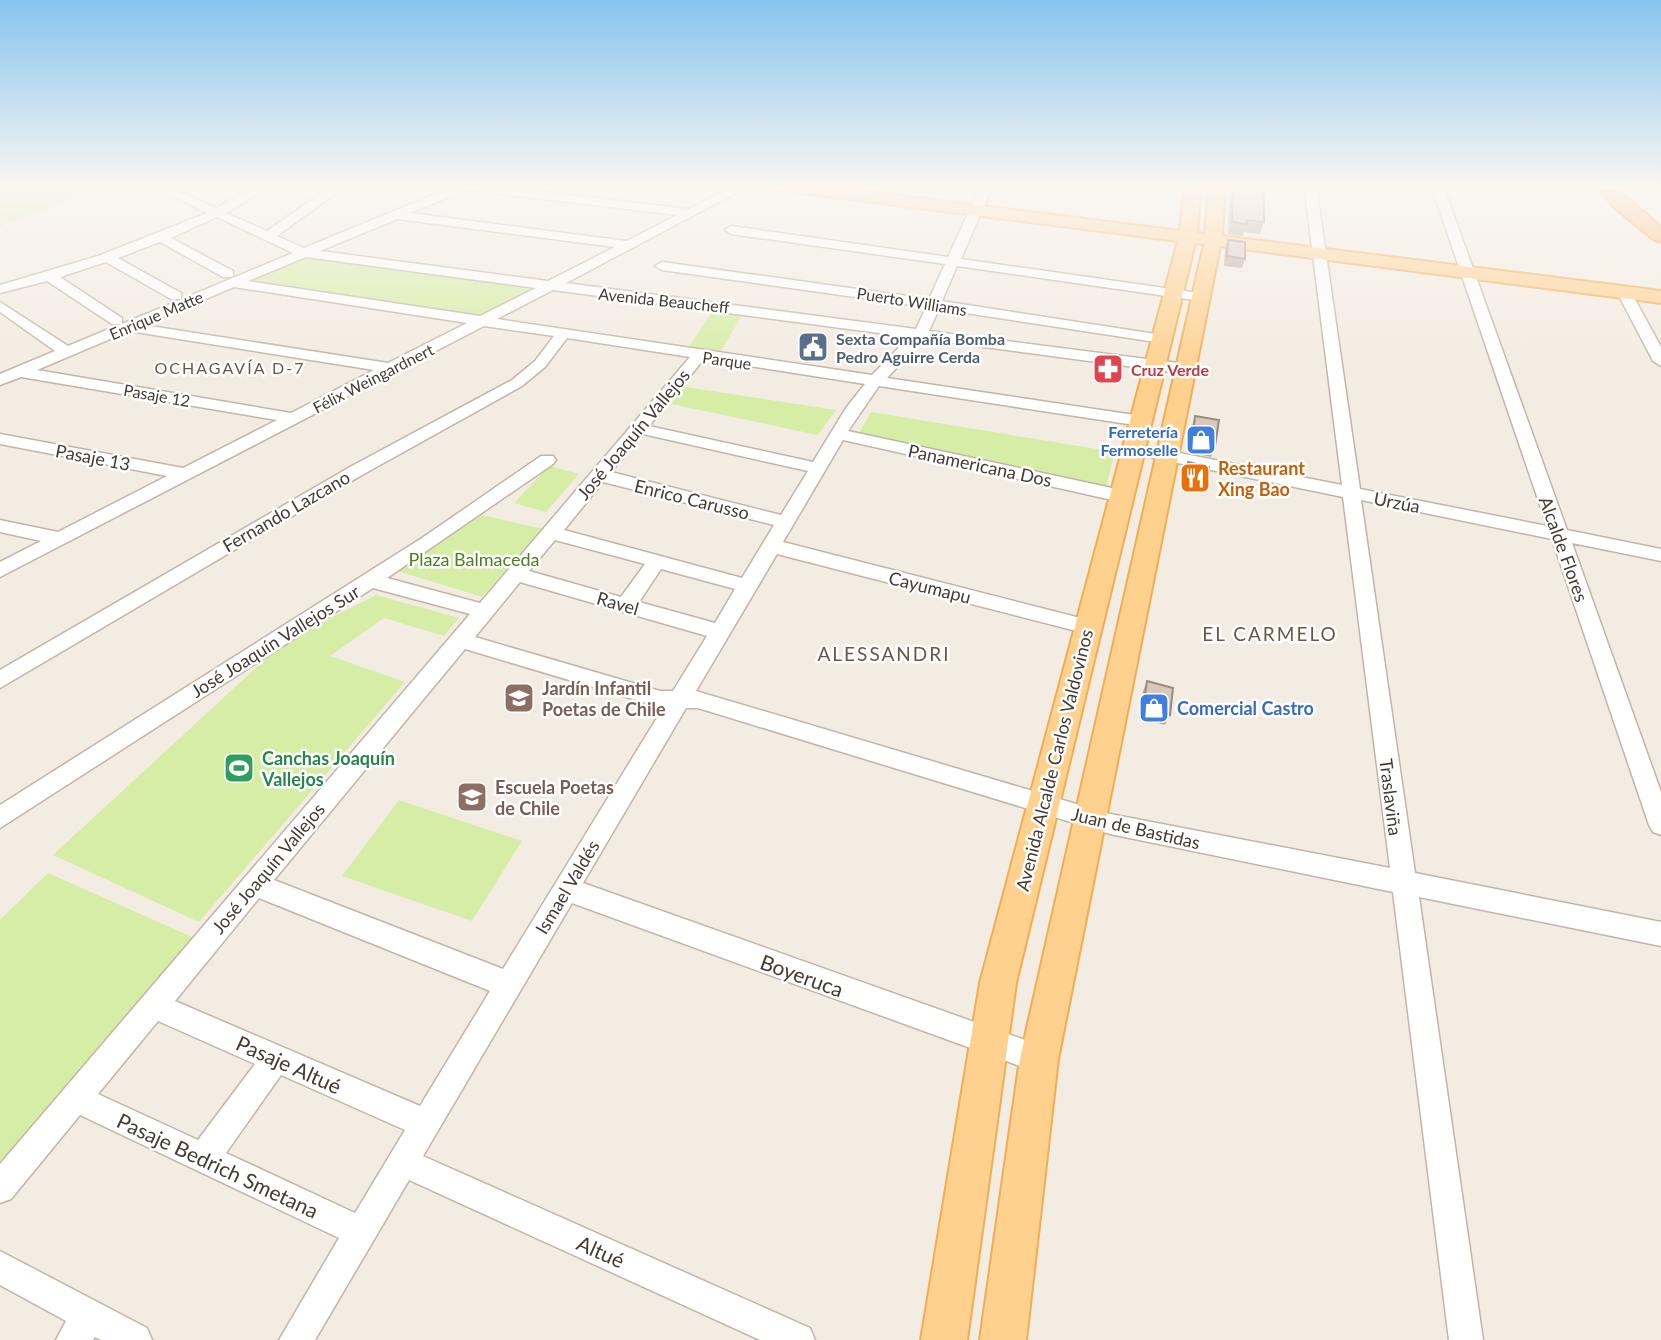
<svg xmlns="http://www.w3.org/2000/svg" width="1661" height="1340" font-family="Lato,sans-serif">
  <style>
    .green { fill: #d6eda5 }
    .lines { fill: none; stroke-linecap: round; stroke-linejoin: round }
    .minor-casing { stroke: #c2b5a7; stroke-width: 3 }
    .major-casing { stroke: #f1ad52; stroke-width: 4 }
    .highway-casing { stroke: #ef8820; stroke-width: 3 }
    .minor { fill: #fff; fill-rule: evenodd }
    .major { fill: #ffd18f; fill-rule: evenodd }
    .highway { fill: #ffb661; fill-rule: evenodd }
    .wall { fill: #bbac9f }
    .building { fill: #d9c8b9; stroke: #988c82; stroke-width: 2 }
    .labels { text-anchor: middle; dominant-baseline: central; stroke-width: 5; stroke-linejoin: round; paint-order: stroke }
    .far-street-label { font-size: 16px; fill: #453b32; stroke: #fff }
    .far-service-label { font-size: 16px; font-weight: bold; fill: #4e5e75; stroke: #fff; text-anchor: start }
    .far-neighbourhood-label { font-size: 16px; letter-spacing: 2px; fill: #695848; stroke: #fff }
    .far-health-label { font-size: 16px; font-weight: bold; fill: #be3a42; stroke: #fff; text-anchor: start }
    .far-shop-label { font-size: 16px; font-weight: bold; fill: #366cbe; stroke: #fff; text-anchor: end }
    .street-label { font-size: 18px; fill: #453b32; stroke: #fff }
    .food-label { font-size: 18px; font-weight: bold; fill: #c56008; stroke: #fff; text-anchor: start }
    .park-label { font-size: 18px; fill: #4f7d1f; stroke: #fff }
    .education-label { font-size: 18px; font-weight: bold; fill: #785e54; stroke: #fff; text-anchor: start }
    .shop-label { font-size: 18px; font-weight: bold; fill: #366cbe; stroke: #fff; text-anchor: start }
    .leisure-label { font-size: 18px; font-weight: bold; fill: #27864d; stroke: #fff; text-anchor: start }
    .neighbourhood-label { font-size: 19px; letter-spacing: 2px; fill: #695848; stroke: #fff }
    .near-street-label { font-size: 21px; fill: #453b32; stroke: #fff }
  </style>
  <rect width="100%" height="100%" fill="#f3ece2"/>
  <!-- green -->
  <g class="green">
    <polygon points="0,185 114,185 0,226"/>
    <polygon points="303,256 538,290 480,317 246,281"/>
    <polygon points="713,310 743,314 720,352 689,347"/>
    <polygon points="685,387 836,410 818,435 671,404"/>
    <polygon points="871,412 1115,452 1106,487 859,433"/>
    <polygon points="549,466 579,474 546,512 514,503"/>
    <polygon points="482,515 543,529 482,597 398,571"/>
    <polygon points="376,595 459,618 444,636 384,618 330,656 405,682 199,922 53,855 284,642"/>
    <polygon points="399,800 522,841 472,921 342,876"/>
    <polygon points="48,873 192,937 0,1166 0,920"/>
  </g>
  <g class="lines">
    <!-- minor casing -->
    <g class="minor-casing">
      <g id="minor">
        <path d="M 150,185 L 165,185 L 216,208 L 259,185 L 273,185 L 226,213 L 267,231 L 333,185 L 347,185 L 277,236 L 304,248 L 457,185 L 485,185 L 689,209 L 736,185 L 751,185 L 566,283 L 916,329 L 926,307 L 662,270 L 655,266 L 662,262 L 929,299 L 945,264 L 731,234 L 725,230 L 731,226 L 948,257 L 981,185 L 993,185 L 961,259 L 1206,294 L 1206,300 L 1201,301 L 957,266 L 942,301 L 1162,335 L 1169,339 L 1162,343 L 939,309 L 929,331 L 1186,364 L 1194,369 L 1186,374 L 924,339 L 887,378 L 1141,416 L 1149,421 L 1141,426 L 879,386 L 848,431 L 1121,490 L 1130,496 L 1121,502 L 843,440 L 783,542 L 1088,620 L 1095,622 L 1098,627 L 1095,632 L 1088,634 L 777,554 L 696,691 L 1110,814 L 1390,868 L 1343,497 L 1134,454 L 1126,449 L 1134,444 L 1342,485 L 1304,185 L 1316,185 L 1360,489 L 1547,526 L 1431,185 L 1443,185 L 1567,530 L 1661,549 L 1661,561 L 1572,543 L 1661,792 L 1661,835 L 1653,832 L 1649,825 L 1552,539 L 1361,500 L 1415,873 L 1661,922 L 1661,946 L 1419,897 L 1483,1340 L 1449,1340 L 1393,892 L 1110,834 L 698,708 L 686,708 L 583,883 L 1039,1045 L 1049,1049 L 1053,1059 L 1049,1069 L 1039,1073 L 572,903 L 423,1156 L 810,1328 L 815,1340 L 760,1340 L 409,1180 L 315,1340 L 279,1340 L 339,1238 L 80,1115 L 11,1199 L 0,1203 L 0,1164 L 470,614 L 373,588 L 0,828 L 0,805 L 422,538 L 541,456 L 553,456 L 556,460 L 553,464 L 387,578 L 480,603 L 690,357 L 567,338 L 545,367 L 522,386 L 362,475 L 0,688 L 0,670 L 350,467 L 512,380 L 535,361 L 554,336 L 484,326 L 0,577 L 0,562 L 41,541 L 0,532 L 0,520 L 58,532 L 167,476 L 0,444 L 0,434 L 183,468 L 277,420 L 21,377 L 0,385 L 0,374 L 55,351 L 0,312 L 0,302 L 68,346 L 121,324 L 112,324 L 47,281 L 0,293 L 0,285 L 98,256 L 207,213 ZM 466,190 L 677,215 L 627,241 L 410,213 ZM 217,217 L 293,253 L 122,324 L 122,318 L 60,277 L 106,262 L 171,299 L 181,299 L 181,293 L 118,258 L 160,242 L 223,277 L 233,277 L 233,271 L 171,238 ZM 397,219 L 615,247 L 548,281 L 320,251 ZM 306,257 L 536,288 L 480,316 L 248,281 ZM 234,287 L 467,323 L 388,363 L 144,325 ZM 553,290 L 909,337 L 872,375 L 497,319 ZM 129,331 L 374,370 L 291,413 L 37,370 ZM 704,359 L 865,384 L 846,408 L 813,462 L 649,426 ZM 643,434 L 808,471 L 781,515 L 611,472 ZM 603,482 L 774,525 L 742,578 L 564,530 ZM 555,540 L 645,564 L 621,597 L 529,571 ZM 661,569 L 735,589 L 715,623 L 639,602 ZM 520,582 L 707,636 L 673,691 L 660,691 L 475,637 ZM 465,649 L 663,708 L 503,969 L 274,880 ZM 259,898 L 490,991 L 420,1106 L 175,1001 ZM 158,1021 L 255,1064 L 198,1140 L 98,1094 ZM 281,1075 L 405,1130 L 355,1213 L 226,1153 Z"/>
        <polygon points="1624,288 1631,292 1661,347 1661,366 1653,361 1617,292"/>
        <polygon points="0,1251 147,1328 152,1340 101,1340 95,1337 93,1340 56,1340 66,1321 0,1285"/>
      </g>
    </g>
    <!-- major casing -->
    <g class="major-casing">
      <polygon id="major" points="770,185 815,185 1180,231 1185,185 1201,185 1197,233 1205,234 1209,185 1225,185 1222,236 1661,291 1661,303 1220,246 1058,1059 1026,1340 980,1340 1020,1059 1204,244 1195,243 1016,983 967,1340 921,1340 980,983 1178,241 778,190"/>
    </g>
    <!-- highway casing -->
    <g class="highway-casing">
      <polygon id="highway" points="1594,185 1613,185 1661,227 1661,242 1654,240 1617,210"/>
    </g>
    <!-- minor -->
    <use href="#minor" class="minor"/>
    <!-- major -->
    <use href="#major" class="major"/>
    <!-- highway -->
    <use href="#highway" class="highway"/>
  </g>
  <!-- wall -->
  <g class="wall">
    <polygon points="1230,185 1264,185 1264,222 1260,234 1244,232 1243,236 1228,234"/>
    <polygon points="1228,240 1245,259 1242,268 1224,266 1225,249"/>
    <polygon points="1195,416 1215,446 1211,457 1188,452 1192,426"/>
    <polygon points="1188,462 1207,479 1205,485 1184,480"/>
    <polygon points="1147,681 1170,715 1165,725 1139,718 1143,691"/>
  </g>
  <!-- building -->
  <g class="building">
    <polygon points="1233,185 1264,185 1264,222 1247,220 1247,224 1232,222"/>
    <polygon points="1228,240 1245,242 1245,259 1227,256"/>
    <polygon points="1195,416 1219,420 1215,446 1192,442"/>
    <polygon points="1188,462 1209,467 1207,479 1186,475"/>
    <polygon points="1147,681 1173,688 1170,715 1143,709"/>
  </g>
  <!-- sky -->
  <linearGradient id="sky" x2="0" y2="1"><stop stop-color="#87c4ee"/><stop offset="0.5" stop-color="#faf6f2"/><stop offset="1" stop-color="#faf6f2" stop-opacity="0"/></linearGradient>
  <rect width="1661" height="373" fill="url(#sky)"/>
  <!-- icons -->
  <defs>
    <g id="civic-square" transform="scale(1.575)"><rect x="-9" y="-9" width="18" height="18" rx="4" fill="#5c6f8a" stroke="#fff"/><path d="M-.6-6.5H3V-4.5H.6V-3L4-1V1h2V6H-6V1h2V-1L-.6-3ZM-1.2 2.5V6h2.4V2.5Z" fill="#fff"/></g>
    <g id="pharmacy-square" transform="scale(1.575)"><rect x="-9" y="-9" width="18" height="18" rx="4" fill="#e0444e" stroke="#fff"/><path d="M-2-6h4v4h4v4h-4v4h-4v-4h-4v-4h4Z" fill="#fff"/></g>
    <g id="shop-square" transform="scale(1.575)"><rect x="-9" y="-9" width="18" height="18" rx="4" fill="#3f7fe0" stroke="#fff"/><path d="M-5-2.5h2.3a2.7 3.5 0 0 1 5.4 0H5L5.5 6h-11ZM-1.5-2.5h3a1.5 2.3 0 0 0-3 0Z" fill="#fff"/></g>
    <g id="restaurant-square" transform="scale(1.575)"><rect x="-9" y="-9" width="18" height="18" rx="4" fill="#e8710a" stroke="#fff"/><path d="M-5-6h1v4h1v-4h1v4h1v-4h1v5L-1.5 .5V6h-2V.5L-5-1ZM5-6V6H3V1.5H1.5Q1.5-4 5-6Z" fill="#fff"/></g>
    <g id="school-square" transform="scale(1.575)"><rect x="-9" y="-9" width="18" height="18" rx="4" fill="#8d6e63" stroke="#fff"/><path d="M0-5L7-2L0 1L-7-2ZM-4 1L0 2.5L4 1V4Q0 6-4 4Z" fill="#fff"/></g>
    <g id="stadium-square" transform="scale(1.575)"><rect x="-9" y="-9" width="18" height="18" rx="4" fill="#2e9e5b" stroke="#fff"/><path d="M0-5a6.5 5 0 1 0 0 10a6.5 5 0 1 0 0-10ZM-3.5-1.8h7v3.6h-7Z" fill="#fff"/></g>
  </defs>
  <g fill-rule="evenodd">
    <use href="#civic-square" x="813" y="347"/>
    <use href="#pharmacy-square" x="1108" y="369"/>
    <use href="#shop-square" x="1201" y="440"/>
    <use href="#restaurant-square" x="1195" y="478"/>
    <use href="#school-square" x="519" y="698"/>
    <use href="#shop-square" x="1154" y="708"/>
    <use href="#stadium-square" x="239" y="768"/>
    <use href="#school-square" x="472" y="797"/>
  </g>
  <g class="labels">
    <!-- far-street labels -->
    <g class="far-street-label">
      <text transform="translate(664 300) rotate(6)">Avenida Beaucheff</text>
      <text transform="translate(912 301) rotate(9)">Puerto Williams</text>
      <text transform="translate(156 315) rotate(-23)">Enrique Matte</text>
      <text transform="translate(727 360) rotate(8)">Parque</text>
      <text transform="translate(373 378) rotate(-27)">Félix Weingardnert</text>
      <text transform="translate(157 395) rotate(10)">Pasaje 12</text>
    </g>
    <!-- far-service labels -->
    <g class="far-service-label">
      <text x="836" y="338">Sexta Compañía Bomba<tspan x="836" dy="18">Pedro Aguirre Cerda</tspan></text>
    </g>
    <!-- far-neighbourhood labels -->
    <g class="far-neighbourhood-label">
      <text x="230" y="367">OCHAGAVÍA D-7</text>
    </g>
    <!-- far-health labels -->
    <g class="far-health-label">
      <text x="1131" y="369">Cruz Verde</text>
    </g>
    <!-- far-shop labels -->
    <g class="far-shop-label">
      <text x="1178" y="431">Ferretería<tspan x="1178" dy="18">Fermoselle</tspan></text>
    </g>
    <!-- street labels -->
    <g class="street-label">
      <text transform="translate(633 434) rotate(-50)">José Joaquín Vallejos</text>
      <text transform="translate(93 457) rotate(11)">Pasaje 13</text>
      <text transform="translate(980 465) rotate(12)">Panamericana Dos</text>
      <text transform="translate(692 499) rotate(14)">Enrico Carusso</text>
      <text transform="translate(1397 502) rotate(11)">Urzúa</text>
      <text transform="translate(286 511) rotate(-30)">Fernando Lazcano</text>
      <text transform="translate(1564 549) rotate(70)">Alcalde Flores</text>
      <text transform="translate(930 587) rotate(14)">Cayumapu</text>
      <text transform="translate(618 603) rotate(16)">Ravel</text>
      <text transform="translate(275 641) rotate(-32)">José Joaquín Vallejos Sur</text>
      <text transform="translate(1054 760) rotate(-76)">Avenida Alcalde Carlos Valdovinos</text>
      <text transform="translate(1391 797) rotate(83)">Traslaviña</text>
      <text transform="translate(1136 828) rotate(13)">Juan de Bastidas</text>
      <text transform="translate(268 868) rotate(-50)">José Joaquín Vallejos</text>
      <text transform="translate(567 887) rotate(-59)">Ismael Valdés</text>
    </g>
    <!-- food labels -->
    <g class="food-label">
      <text x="1218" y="468">Restaurant<tspan x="1218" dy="21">Xing Bao</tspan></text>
    </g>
    <!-- park labels -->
    <g class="park-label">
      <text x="474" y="559">Plaza Balmaceda</text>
    </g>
    <!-- education labels -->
    <g class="education-label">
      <text x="542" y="688">Jardín Infantil<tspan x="542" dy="21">Poetas de Chile</tspan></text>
      <text x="495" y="787">Escuela Poetas<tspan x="495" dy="21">de Chile</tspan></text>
    </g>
    <!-- shop labels -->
    <g class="shop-label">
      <text x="1177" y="708">Comercial Castro</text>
    </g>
    <!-- leisure labels -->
    <g class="leisure-label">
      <text x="262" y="758">Canchas Joaquín<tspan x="262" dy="21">Vallejos</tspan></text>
    </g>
    <!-- neighbourhood labels -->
    <g class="neighbourhood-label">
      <text x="1270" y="633">EL CARMELO</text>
      <text x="884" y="653">ALESSANDRI</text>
    </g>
    <!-- near-street labels -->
    <g class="near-street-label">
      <text transform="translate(802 975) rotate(20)">Boyeruca</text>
      <text transform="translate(289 1064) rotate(24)">Pasaje Altué</text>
      <text transform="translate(218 1165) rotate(25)">Pasaje Bedrich Smetana</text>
      <text transform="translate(601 1251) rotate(24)">Altué</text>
    </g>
  </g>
</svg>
